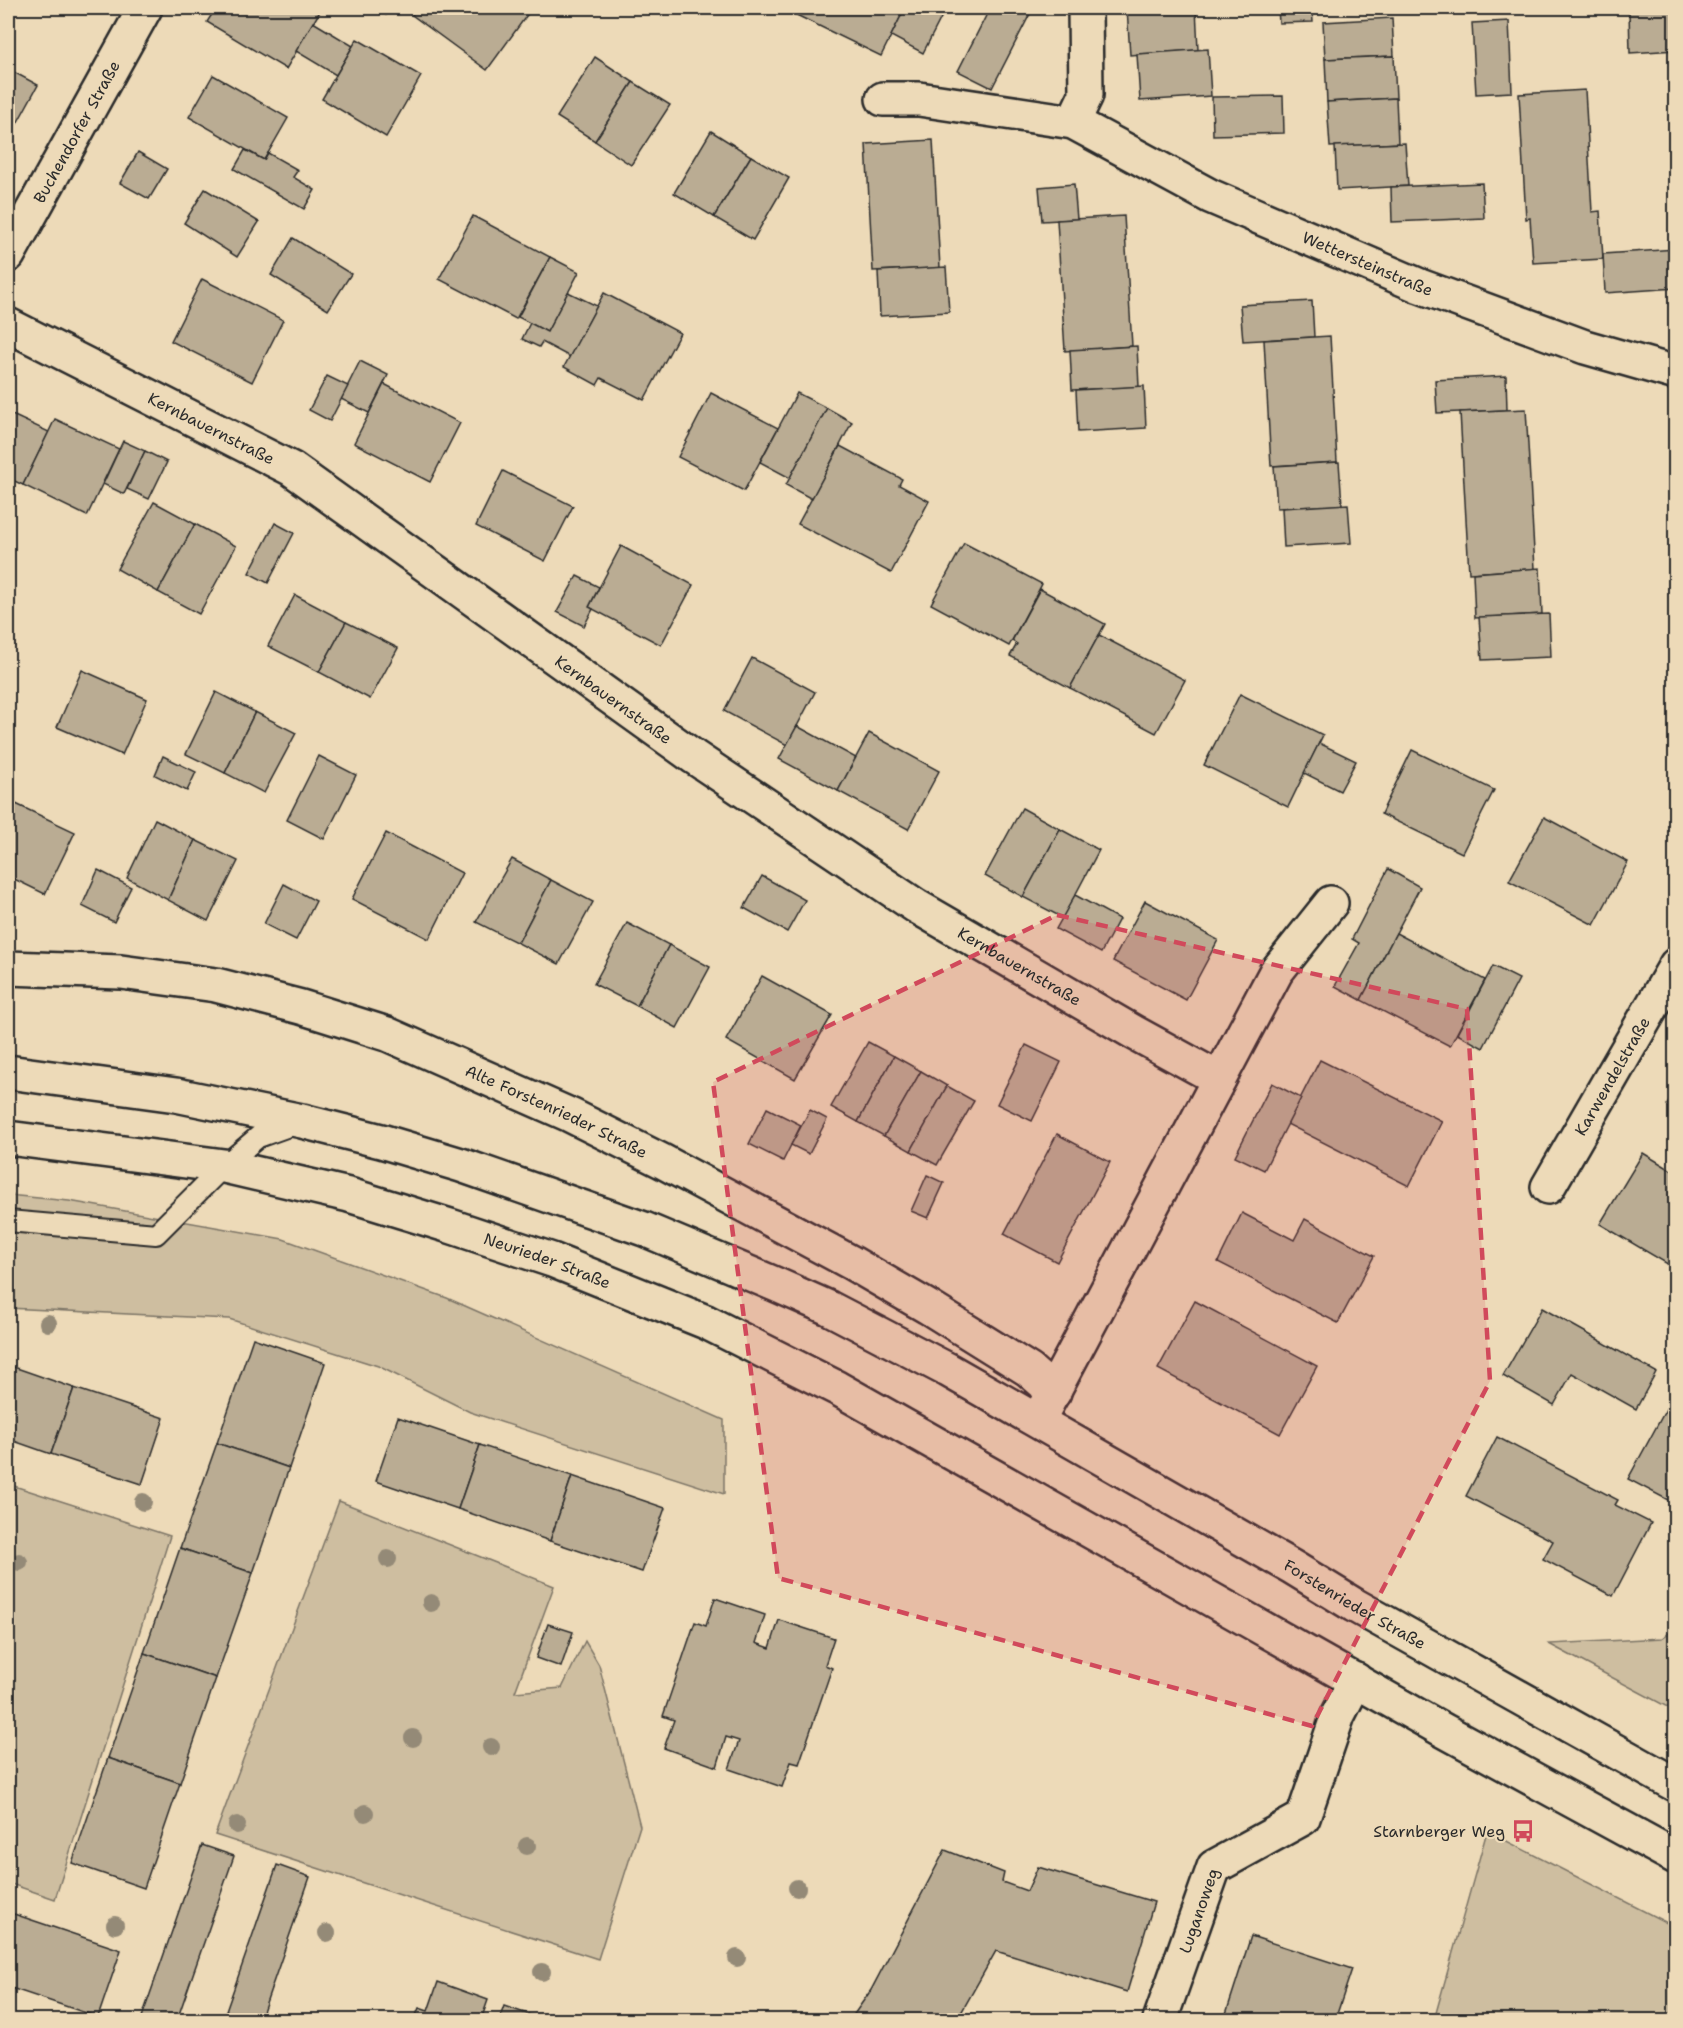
<svg xmlns="http://www.w3.org/2000/svg" width="1683" height="2028" font-family="'Shantell Sans',sans-serif">
  <style>
    .green { fill: #cebea0; stroke: #7c7466; stroke-width: 1.5 }
    .building { fill: #baac93; stroke: #2b2b2b; stroke-width: 1.5 }
    .lines { fill: none; stroke-linecap: round; stroke-linejoin: round }
    .service-casing { stroke: #2b2b2b; stroke-width: 24 }
    .minor-casing { stroke: #2b2b2b; stroke-width: 38 }
    .secondary-casing { stroke: #2b2b2b; stroke-width: 38 }
    .service { stroke: #eddab8; stroke-width: 20 }
    .minor { stroke: #eddab8; stroke-width: 33 }
    .secondary { stroke: #eddab8; stroke-width: 33 }
    .tree { fill: #948a77 }
    .marked { fill: #d1495b; fill-opacity: 0.2; stroke: #d1495b; stroke-width: 4.5; stroke-dasharray: 12 8; stroke-linejoin: round }
    .labels { text-anchor: middle; dominant-baseline: central; stroke-width: 4.5; stroke-linejoin: round; paint-order: stroke }
    .street-label { font-size: 16px; fill: #2b2b2b; stroke: #eddab8 }
    .poi-label { font-size: 16px; fill: #2b2b2b; stroke: #eddab8; text-anchor: end }
  </style>
  <rect width="100%" height="100%" fill="#eddab8"/>
  <filter id="ink" filterUnits="userSpaceOnUse"><feTurbulence type="fractalNoise" baseFrequency=".0167" numOctaves="2"/><feDisplacementMap in="SourceGraphic" scale="12" xChannelSelector="R" yChannelSelector="G"/><feConvolveMatrix kernelMatrix="1 2 1 2 8 2 1 2 1" color-interpolation-filters="sRGB"/></filter>
  <g filter="url(#ink)">
    <!-- green -->
    <g class="green">
      <polygon points="8,1195 69,1201 283,1239 447,1298 724,1420 724,1494 470,1412 378,1366 229,1319 8,1308"/>
      <polygon points="8,1484 170,1536 55,1899 8,1883"/>
      <polygon points="339,1501 554,1586 515,1692 562,1688 585,1641 599,1665 640,1826 598,1959 215,1835"/>
      <polygon points="1675,1629 1675,1711 1549,1644 1662,1638"/>
      <polygon points="1487,1831 1675,1927 1675,2020 1434,2020"/>
    </g>
    <!-- building -->
    <g class="building">
      <polygon points="216,8 322,8 286,69 207,22"/>
      <polygon points="375,8 391,8 386,15"/>
      <polygon points="417,8 532,8 487,70 412,15"/>
      <polygon points="782,8 905,8 881,56"/>
      <polygon points="905,8 946,8 923,53 891,36"/>
      <polygon points="990,8 1033,8 992,88 958,71"/>
      <polygon points="1127,8 1196,8 1198,50 1130,55"/>
      <polygon points="1278,8 1312,8 1313,22 1279,23"/>
      <polygon points="1629,8 1676,8 1676,50 1630,53"/>
      <polygon points="1392,18 1394,56 1325,59 1323,22"/>
      <polygon points="1509,21 1512,92 1476,94 1472,23"/>
      <polygon points="313,22 353,46 336,75 296,51"/>
      <polygon points="357,39 421,76 386,137 322,99"/>
      <polygon points="1208,49 1211,96 1140,101 1137,54"/>
      <polygon points="1394,56 1396,98 1327,102 1325,59"/>
      <polygon points="595,57 633,82 595,141 557,117"/>
      <polygon points="8,69 38,85 8,140"/>
      <polygon points="213,75 288,118 264,160 189,117"/>
      <polygon points="633,82 670,105 631,165 595,141"/>
      <polygon points="1585,90 1592,212 1600,211 1603,259 1533,263 1530,218 1526,219 1519,94"/>
      <polygon points="1283,96 1284,133 1213,135 1212,97"/>
      <polygon points="1396,98 1398,143 1330,147 1327,102"/>
      <polygon points="711,131 751,156 714,217 674,193"/>
      <polygon points="933,140 940,268 873,271 866,144"/>
      <polygon points="1405,143 1408,186 1337,190 1335,146"/>
      <polygon points="245,150 264,160 268,153 298,170 293,177 315,190 304,209 234,169"/>
      <polygon points="138,152 167,169 149,199 120,183"/>
      <polygon points="751,156 789,178 753,240 714,217"/>
      <polygon points="1482,183 1484,218 1392,222 1391,187"/>
      <polygon points="1074,184 1077,219 1042,221 1039,187"/>
      <polygon points="205,189 259,222 237,257 184,223"/>
      <polygon points="473,216 550,257 516,319 439,279"/>
      <polygon points="1124,216 1132,346 1065,351 1057,220"/>
      <polygon points="293,238 351,274 328,310 271,275"/>
      <polygon points="1676,249 1676,288 1605,293 1603,254"/>
      <polygon points="550,257 579,272 547,332 518,317"/>
      <polygon points="946,267 949,312 880,316 878,271"/>
      <polygon points="202,279 283,320 252,382 171,341"/>
      <polygon points="568,292 597,306 570,357 542,342 539,347 522,339 530,323 547,332"/>
      <polygon points="604,293 680,333 644,400 601,378 597,385 564,367"/>
      <polygon points="1312,301 1314,337 1243,341 1240,305"/>
      <polygon points="1330,336 1337,462 1271,466 1264,340"/>
      <polygon points="1137,346 1139,387 1072,390 1070,350"/>
      <polygon points="360,361 388,375 369,413 341,399"/>
      <polygon points="327,376 348,386 330,421 309,410"/>
      <polygon points="1506,376 1507,410 1437,413 1435,380"/>
      <polygon points="384,384 460,423 430,482 354,443"/>
      <polygon points="1144,386 1146,428 1078,432 1076,390"/>
      <polygon points="711,393 778,428 744,491 678,457"/>
      <polygon points="797,393 827,408 790,478 760,462"/>
      <polygon points="827,408 852,422 812,499 786,485"/>
      <polygon points="1526,409 1535,569 1469,573 1460,412"/>
      <polygon points="8,413 49,432 23,485 8,478"/>
      <polygon points="55,419 119,449 87,516 23,485"/>
      <polygon points="123,441 145,451 124,494 103,484"/>
      <polygon points="840,446 902,479 899,485 929,501 891,573 798,524"/>
      <polygon points="145,451 167,462 149,499 127,489"/>
      <polygon points="1339,462 1342,505 1277,508 1274,466"/>
      <polygon points="503,471 573,506 545,561 476,526"/>
      <polygon points="154,502 195,524 158,592 117,569"/>
      <polygon points="1348,504 1351,543 1284,547 1282,508"/>
      <polygon points="275,523 294,533 268,583 249,573"/>
      <polygon points="195,524 236,546 199,614 158,592"/>
      <polygon points="964,543 1042,584 1009,646 931,604"/>
      <polygon points="621,546 693,585 661,645 589,607"/>
      <polygon points="1540,568 1542,614 1475,618 1473,573"/>
      <polygon points="577,576 599,587 589,607 593,609 584,626 557,612"/>
      <polygon points="1040,589 1105,624 1070,688 1010,656 1017,644 1012,641"/>
      <polygon points="295,595 346,622 319,672 268,646"/>
      <polygon points="1549,614 1551,657 1482,660 1479,617"/>
      <polygon points="346,622 398,648 370,699 319,672"/>
      <polygon points="1099,635 1185,680 1156,733 1070,688"/>
      <polygon points="752,658 815,692 787,745 724,711"/>
      <polygon points="82,670 147,699 122,755 57,727"/>
      <polygon points="216,692 255,712 225,773 186,754"/>
      <polygon points="1240,694 1323,735 1288,807 1204,765"/>
      <polygon points="255,712 296,733 264,793 225,773"/>
      <polygon points="797,726 856,758 838,791 779,759"/>
      <polygon points="869,733 939,771 908,829 838,791"/>
      <polygon points="1319,743 1356,761 1340,791 1304,773"/>
      <polygon points="1412,750 1494,790 1462,853 1381,814"/>
      <polygon points="163,756 196,772 187,791 155,775"/>
      <polygon points="319,756 356,775 324,839 287,820"/>
      <polygon points="16,804 75,832 45,894 8,876 8,822"/>
      <polygon points="1022,808 1060,829 1023,897 985,876"/>
      <polygon points="1544,817 1628,862 1594,925 1509,881"/>
      <polygon points="155,819 195,840 168,900 127,878"/>
      <polygon points="1060,829 1099,850 1063,918 1023,897"/>
      <polygon points="386,833 462,873 429,939 352,899"/>
      <polygon points="195,840 238,861 208,921 168,900"/>
      <polygon points="512,859 551,880 518,943 476,922"/>
      <polygon points="1388,869 1420,887 1361,1000 1335,986 1359,943 1352,939"/>
      <polygon points="98,870 131,887 114,922 82,906"/>
      <polygon points="762,876 805,900 787,932 744,908"/>
      <polygon points="551,880 593,902 559,964 518,943"/>
      <polygon points="284,884 316,901 296,940 264,924"/>
      <polygon points="1075,895 1119,919 1101,953 1056,929"/>
      <polygon points="1145,901 1218,940 1186,1000 1113,961"/>
      <polygon points="627,923 669,945 637,1006 594,984"/>
      <polygon points="1396,933 1485,980 1450,1046 1361,1000"/>
      <polygon points="669,945 710,967 677,1028 637,1006"/>
      <polygon points="1493,966 1519,979 1483,1048 1457,1034"/>
      <polygon points="762,976 832,1015 795,1079 726,1040"/>
      <polygon points="868,1042 894,1056 858,1122 831,1107"/>
      <polygon points="1026,1045 1061,1062 1032,1121 997,1104"/>
      <polygon points="894,1056 921,1071 884,1136 858,1122"/>
      <polygon points="1320,1060 1442,1121 1409,1186 1287,1124"/>
      <polygon points="921,1071 947,1086 911,1151 884,1136"/>
      <polygon points="1272,1083 1301,1098 1264,1170 1235,1156"/>
      <polygon points="947,1086 974,1101 937,1165 911,1151"/>
      <polygon points="1676,1090 1676,1110 1667,1105"/>
      <polygon points="767,1108 801,1125 783,1161 749,1144"/>
      <polygon points="810,1110 827,1119 809,1154 791,1145"/>
      <polygon points="1057,1134 1110,1162 1057,1262 1004,1234"/>
      <polygon points="1643,1153 1676,1173 1676,1269 1600,1224"/>
      <polygon points="927,1175 944,1183 928,1218 911,1211"/>
      <polygon points="1242,1213 1294,1240 1305,1219 1374,1256 1338,1323 1218,1262"/>
      <polygon points="1195,1301 1317,1366 1280,1434 1158,1369"/>
      <polygon points="1542,1308 1656,1372 1636,1409 1572,1373 1554,1405 1503,1376"/>
      <polygon points="253,1338 325,1363 289,1468 217,1443"/>
      <polygon points="8,1365 74,1388 51,1454 8,1439"/>
      <polygon points="74,1388 164,1418 142,1484 51,1454"/>
      <polygon points="1671,1400 1676,1402 1676,1486 1668,1500 1628,1479"/>
      <polygon points="398,1417 480,1445 458,1509 376,1481"/>
      <polygon points="1497,1437 1618,1500 1615,1505 1651,1523 1613,1596 1543,1559 1553,1541 1466,1496"/>
      <polygon points="217,1443 289,1468 253,1573 180,1548"/>
      <polygon points="480,1445 572,1476 550,1541 458,1509"/>
      <polygon points="572,1476 665,1508 642,1572 550,1541"/>
      <polygon points="180,1548 253,1573 216,1678 144,1653"/>
      <polygon points="715,1598 765,1615 756,1643 770,1648 779,1620 834,1638 825,1665 832,1668 799,1764 791,1762 782,1787 729,1769 739,1741 726,1737 717,1767 664,1748 674,1720 663,1716 695,1622 706,1626"/>
      <polygon points="548,1624 573,1632 561,1667 536,1658"/>
      <polygon points="144,1653 216,1678 180,1783 108,1758"/>
      <polygon points="108,1758 180,1783 144,1888 72,1863"/>
      <polygon points="202,1845 234,1856 177,2020 141,2020"/>
      <polygon points="945,1850 1004,1873 1002,1882 1027,1891 1038,1867 1154,1902 1127,1992 996,1951 957,2020 850,2020 871,1990"/>
      <polygon points="277,1865 310,1877 260,2020 223,2020"/>
      <polygon points="8,1912 121,1950 98,2017 8,1987"/>
      <polygon points="1251,1936 1352,1969 1335,2020 1224,2020"/>
      <polygon points="438,1982 488,2000 481,2020 414,2020 419,2008 428,2011"/>
      <polygon points="504,2006 545,2020 499,2020"/>
    </g>
    <g class="lines">
      <!-- service casing -->
      <g class="service-casing">
        <polyline id="service" points="8,1221 156,1234 224,1166 258,1137 297,1123"/>
      </g>
      <!-- minor casing -->
      <g class="minor-casing">
        <g id="minor">
          <path id="s1" d="M 883,99 L 919,99 L 1073,122 L 1210,196 L 1420,286 L 1585,347 L 1676,373"/>
          <polyline points="1073,122 1086,95 1085,8"/>
          <path id="s2" d="M 8,255 L 145,8"/>
          <path id="s3" d="M 8,325 L 292,469 L 694,757 L 916,906 L 1135,1033 L 1219,1079"/>
          <path id="s4" d="M 8,968 L 121,972 L 216,985 L 301,1007 L 387,1034 L 570,1115 L 662,1161 L 852,1263 L 928,1307 L 1029,1370 L 1054,1392"/>
          <path id="s5" d="M 1548,1187 L 1676,965"/>
          <polyline points="1043,1411 1276,972 1331,903"/>
          <path id="s6" d="M 1160,2020 L 1214,1867 L 1303,1818 L 1338,1715 L 1356,1680"/>
        </g>
      </g>
      <!-- secondary casing -->
      <g class="secondary-casing">
        <g id="secondary">
          <path id="s7" d="M 8,1072 L 176,1095 L 302,1121 L 381,1141 L 461,1165 L 644,1229 L 777,1285 L 829,1308 L 948,1370 L 1292,1567 L 1354,1605 L 1676,1785"/>
          <path id="s8" d="M 8,1138 L 224,1166 L 349,1195 L 450,1226 L 552,1260 L 706,1322 L 837,1388 L 1443,1730 L 1676,1857"/>
        </g>
      </g>
      <!-- service -->
      <use href="#service" class="service"/>
      <!-- minor -->
      <use href="#minor" class="minor"/>
      <!-- secondary -->
      <use href="#secondary" class="secondary"/>
    </g>
    <!-- trees -->
    <g class="tree">
      <circle cx="48" cy="1323" r="9"/>
      <circle cx="143" cy="1502" r="9"/>
      <circle cx="388" cy="1559" r="9"/>
      <circle cx="19" cy="1562" r="9"/>
      <circle cx="431" cy="1603" r="9"/>
      <circle cx="413" cy="1738" r="9"/>
      <circle cx="491" cy="1747" r="9"/>
      <circle cx="365" cy="1813" r="9"/>
      <circle cx="237" cy="1825" r="9"/>
      <circle cx="527" cy="1846" r="9"/>
      <circle cx="797" cy="1888" r="9"/>
      <circle cx="115" cy="1925" r="9"/>
      <circle cx="327" cy="1933" r="9"/>
      <circle cx="737" cy="1958" r="9"/>
      <circle cx="542" cy="1972" r="9"/>
    </g>
  </g>
  <!-- marked area -->
  <path class="marked" d="M 1057,915 L 1467,1009 L 1490,1381 L 1312,1726 L 778,1578 L 713,1082 Z"/>
  <!-- icons -->
  <defs>
    <g id="bus-bare" transform="scale(1.8)"><path d="M-5-6H5V4H4V6H2V4H-2V6H-4V4H-5ZM-3.5-4V0h7V-4ZM-3.5 1.2v1.5H-2V1.2ZM2 1.2v1.5H3.5V1.2Z" fill="#d1495b" stroke="#eddab8" stroke-width="2.5" paint-order="stroke"/></g>
  </defs>
  <g fill-rule="evenodd">
    <use href="#bus-bare" x="1523" y="1831"/>
  </g>
  <g class="labels">
    <!-- street labels -->
    <g class="street-label">
      <text stroke="none"><textPath href="#s2" startOffset="141">Buchendorfer Straße</textPath></text>
      <text stroke="none"><textPath href="#s1" startOffset="519">Wettersteinstraße</textPath></text>
      <text stroke="none"><textPath href="#s3" startOffset="228">Kernbauernstraße</textPath></text>
      <text stroke="none"><textPath href="#s3" startOffset="714">Kernbauernstraße</textPath></text>
      <text stroke="none"><textPath href="#s3" startOffset="1200">Kernbauernstraße</textPath></text>
      <text stroke="none"><textPath href="#s5" startOffset="128">Karwendelstraße</textPath></text>
      <text stroke="none"><textPath href="#s4" startOffset="573">Alte Forstenrieder Straße</textPath></text>
      <text stroke="none"><textPath href="#s8" startOffset="555">Neurieder Straße</textPath></text>
      <text stroke="none"><textPath href="#s7" startOffset="1462">Forstenrieder Straße</textPath></text>
      <text stroke="none"><textPath href="#s6" startOffset="116">Luganoweg</textPath></text>
    </g>
    <!-- poi labels -->
    <g class="poi-label">
      <text x="1505" y="1831">Starnberger Weg</text>
    </g>
  </g>
  <!-- margin -->
  <rect width="1683" height="2028" fill="none" stroke="#eddab8" stroke-width="30"/>
  <rect x="15" y="15" width="1653" height="1998" fill="none" stroke="#2b2b2b" stroke-width="2" filter="url(#ink)"/>
</svg>
